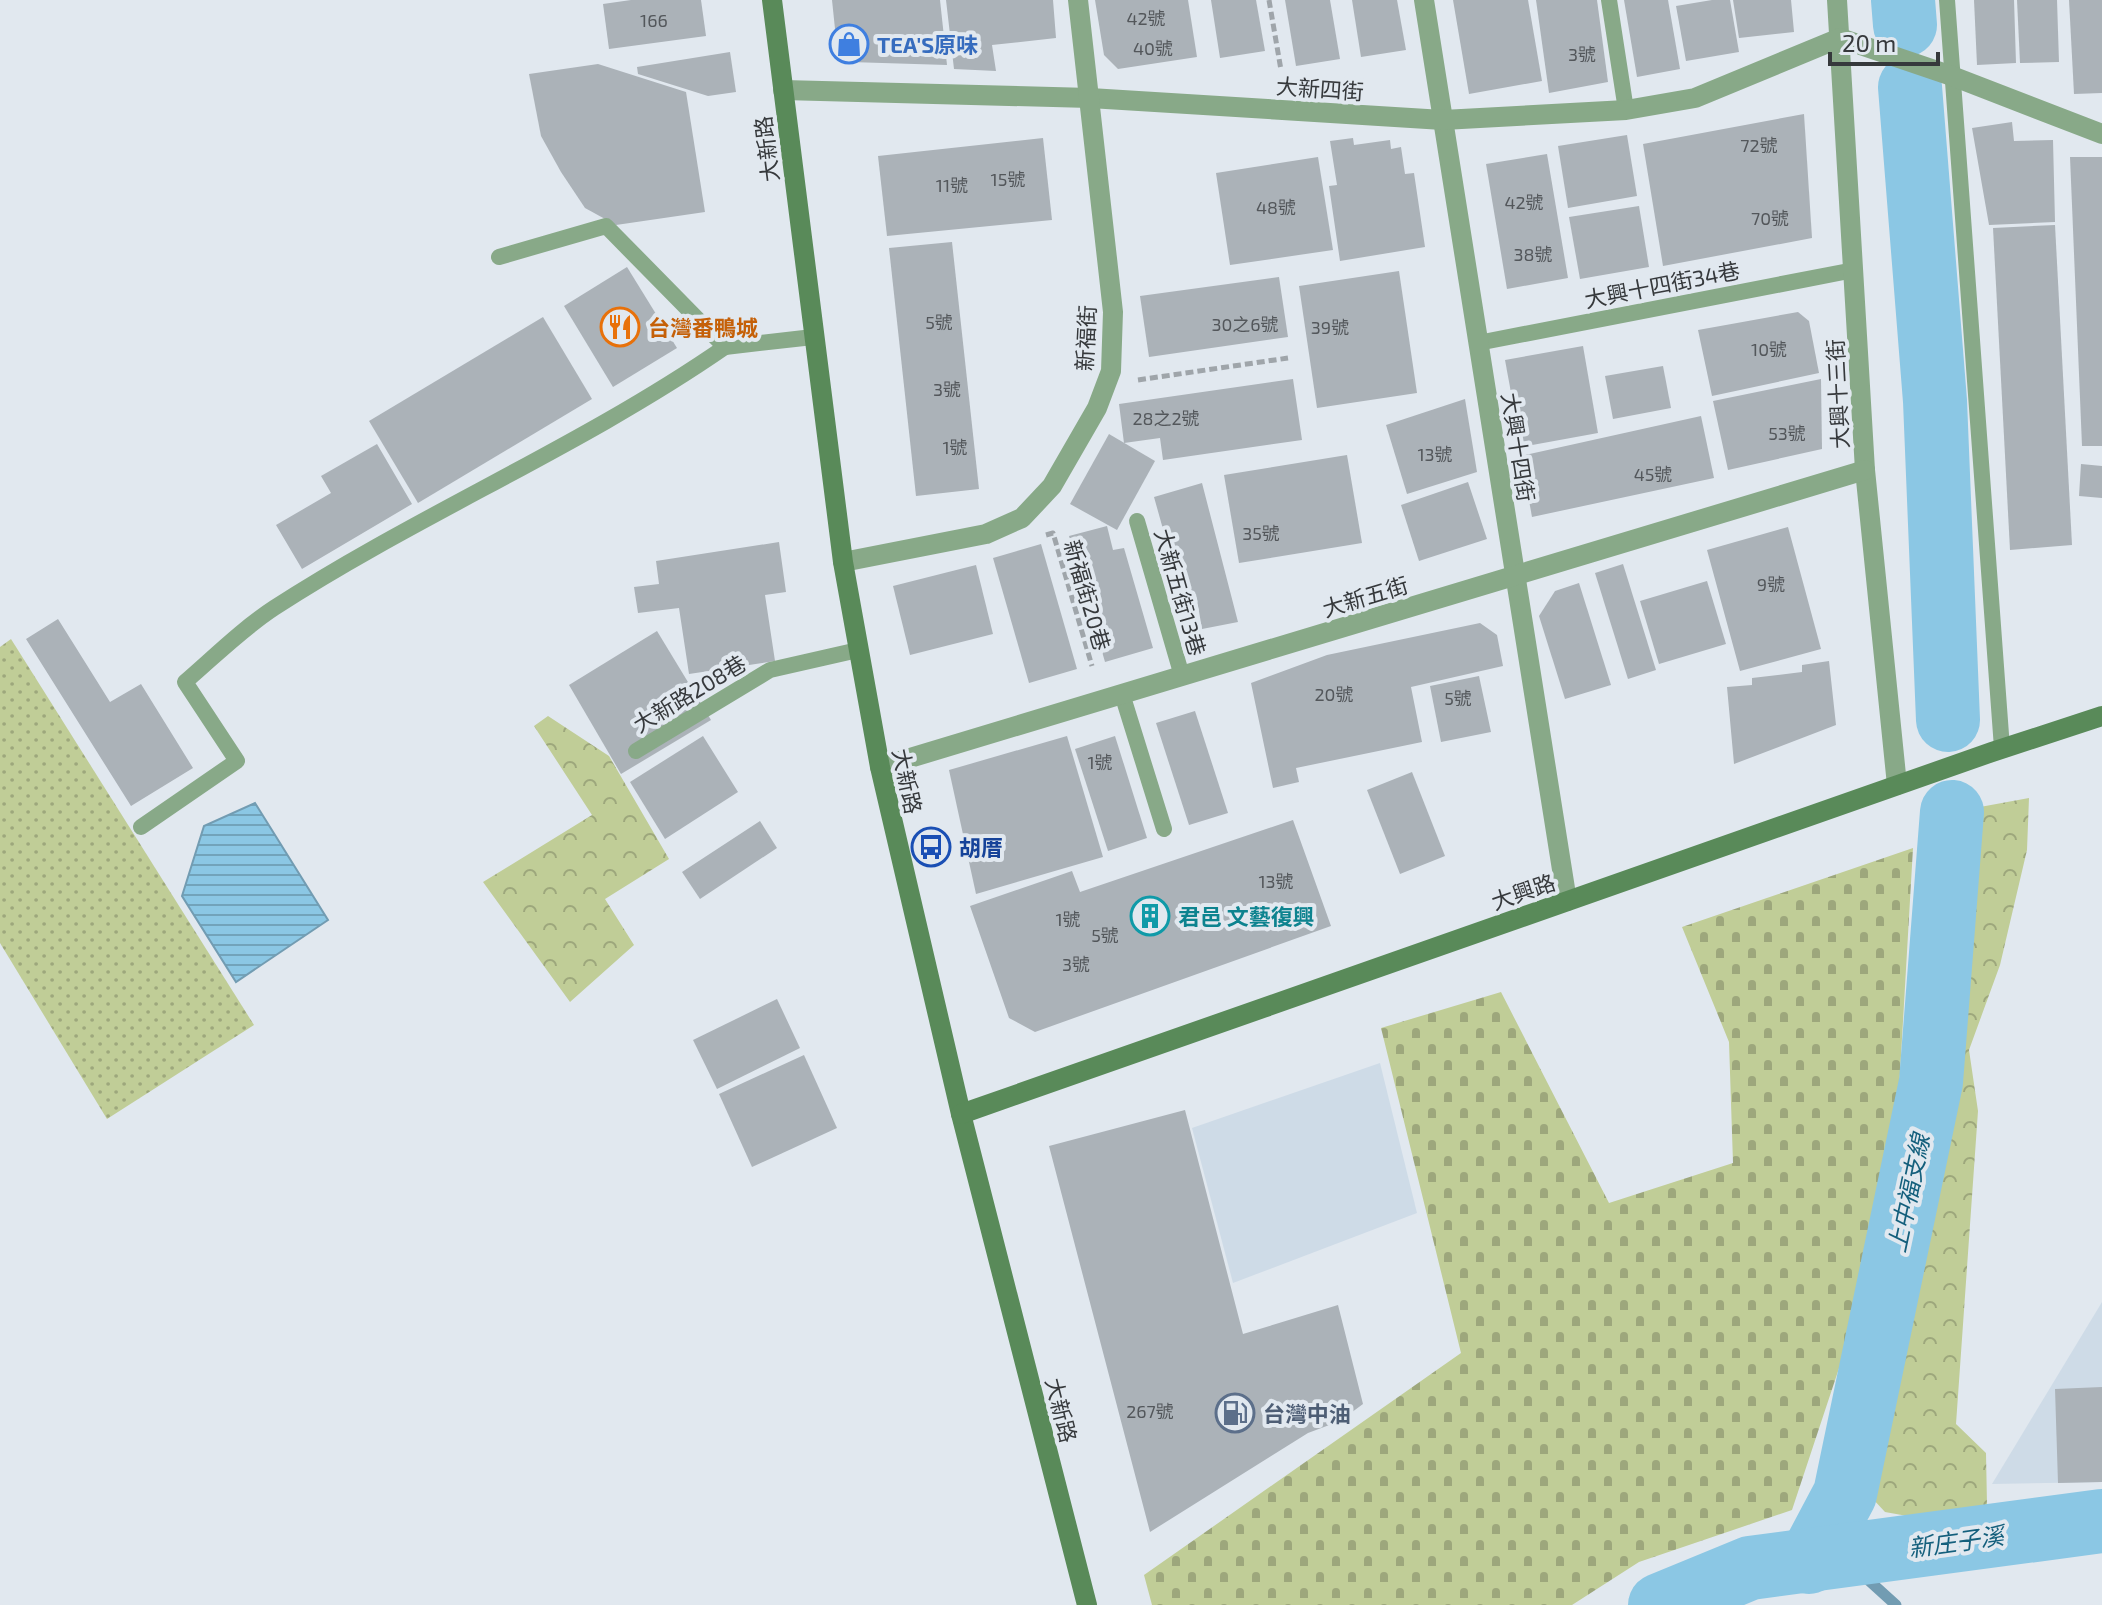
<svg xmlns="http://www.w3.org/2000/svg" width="2102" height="1605" font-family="'Exo 2','Noto Sans TC',sans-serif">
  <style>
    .built { fill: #cedbe7 }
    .grass { fill: url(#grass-dots) }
    .forest { fill: url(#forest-crowns) }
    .cemetery { fill: url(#cemetery-stones) }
    .water { fill: url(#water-rules); stroke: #729cb2; stroke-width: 2 }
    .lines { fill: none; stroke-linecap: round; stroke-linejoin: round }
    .stream { stroke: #729cb2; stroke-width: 11 }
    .river { stroke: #8bc7e4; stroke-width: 64 }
    .building { fill: #abb2b8 }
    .path { stroke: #9fa5aa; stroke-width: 5; stroke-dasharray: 8 4; stroke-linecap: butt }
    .lane { stroke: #88a988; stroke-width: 16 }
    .street { stroke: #88a988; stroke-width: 20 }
    .secondary { stroke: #598a59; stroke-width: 20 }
    .labels { text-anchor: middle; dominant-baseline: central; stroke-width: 8; stroke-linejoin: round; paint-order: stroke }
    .number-label { font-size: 18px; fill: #53575b }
    .shop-label { font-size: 22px; font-weight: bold; fill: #366cbe; stroke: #e1e8ef; text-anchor: start }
    .street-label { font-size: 22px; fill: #36393c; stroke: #e1e8ef }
    .food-label { font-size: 22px; font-weight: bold; fill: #c56008; stroke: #e1e8ef; text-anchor: start }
    .transit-label { font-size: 22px; font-weight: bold; fill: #164399; stroke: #e1e8ef; text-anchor: start }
    .culture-label { font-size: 22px; font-weight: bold; fill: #0d838f; stroke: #e1e8ef; text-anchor: start }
    .service-label { font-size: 22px; font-weight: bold; fill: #4e5e75; stroke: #e1e8ef; text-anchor: start }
    .water-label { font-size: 24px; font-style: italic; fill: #145f7c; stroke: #e1e8ef }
  </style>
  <defs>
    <pattern id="grass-dots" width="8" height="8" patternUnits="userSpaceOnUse" patternTransform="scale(2)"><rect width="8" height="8" fill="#c0cd97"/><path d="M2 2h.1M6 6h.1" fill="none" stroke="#9da77c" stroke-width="1.8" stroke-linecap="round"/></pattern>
    <pattern id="forest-crowns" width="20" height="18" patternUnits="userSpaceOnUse" patternTransform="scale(2)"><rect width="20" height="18" fill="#c0cd97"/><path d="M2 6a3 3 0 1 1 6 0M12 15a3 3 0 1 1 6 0" fill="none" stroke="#9da77c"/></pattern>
    <pattern id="cemetery-stones" width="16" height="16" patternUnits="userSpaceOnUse" patternTransform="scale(2)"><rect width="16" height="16" fill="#c0cd97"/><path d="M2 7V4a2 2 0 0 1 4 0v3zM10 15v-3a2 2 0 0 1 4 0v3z" fill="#9da77c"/></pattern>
    <pattern id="water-rules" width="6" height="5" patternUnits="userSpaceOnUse" patternTransform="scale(2)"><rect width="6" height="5" fill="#8bc7e4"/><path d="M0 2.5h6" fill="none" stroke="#72a3ba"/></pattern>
  </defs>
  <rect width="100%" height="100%" fill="#e1e8ef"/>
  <!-- built -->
  <g class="built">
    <polygon points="1380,1063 1417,1213 1233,1283 1192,1128"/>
    <polygon points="2102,1302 2102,1482 1992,1484"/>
  </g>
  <!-- grass -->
  <polygon class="grass" points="11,639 254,1025 107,1119 0,943 0,647"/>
  <!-- forest -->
  <g class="forest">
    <polygon points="548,716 609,756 669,859 605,899 634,945 570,1002 483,882 592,815 534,726"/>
    <polygon points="2029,798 2027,850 2000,965 1969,1050 1978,1111 1956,1424 1986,1453 1987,1505 1935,1521 1885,1512 1860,1485 1904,1314 1934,1136 1963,871 1980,807"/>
  </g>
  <!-- cemetery -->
  <polygon class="cemetery" points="1913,848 1897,1125 1850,1335 1792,1510 1639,1562 1572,1605 1152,1605 1144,1575 1461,1353 1381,1028 1501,992 1609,1203 1733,1163 1729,1042 1682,927"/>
  <!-- water -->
  <polygon class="water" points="255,803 328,920 236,982 182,896 204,826"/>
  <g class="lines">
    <!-- stream -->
    <polyline class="stream" points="1843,1557 1896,1605"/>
    <!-- river -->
    <g class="river">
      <polyline points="1903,0 1905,25"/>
      <polyline points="1910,87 1935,401 1948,720"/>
      <polyline points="1809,1562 1845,1494 1931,1082 1952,812"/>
      <polyline points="1660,1605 1750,1568 2102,1521"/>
    </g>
  </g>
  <!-- building -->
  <g class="building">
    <polygon points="631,0 701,0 706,36 609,49 603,4"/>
    <polygon points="832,0 940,0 947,65 850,62 837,48"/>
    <polygon points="946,0 1053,0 1056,38 992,45 996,71 954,69"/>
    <polygon points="1095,0 1188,0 1197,57 1118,69 1104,55"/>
    <polygon points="1211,0 1256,0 1265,51 1220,58"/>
    <polygon points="1285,0 1330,0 1340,59 1296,66"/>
    <polygon points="1352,0 1397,0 1406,50 1361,57"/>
    <polygon points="1453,0 1528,0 1542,81 1469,94"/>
    <polygon points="1536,0 1597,0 1608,82 1549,93"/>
    <polygon points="1624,0 1668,0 1680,69 1637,77"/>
    <polygon points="1712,0 1730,0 1739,52 1686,61 1676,6"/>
    <polygon points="1733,0 1791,0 1794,32 1739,38"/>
    <polygon points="1974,0 2014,0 2016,63 1977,65"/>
    <polygon points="2017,0 2057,0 2059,62 2020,63"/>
    <polygon points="2069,0 2102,0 2102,93 2074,94"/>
    <polygon points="730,52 736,92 708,96 638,74 637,67"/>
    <polygon points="598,64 686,92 705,212 616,225 585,208 561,172 541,136 529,74"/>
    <polygon points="1804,114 1812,238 1663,266 1643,144"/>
    <polygon points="2012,122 2014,141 2053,140 2055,222 1989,225 1972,128"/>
    <polygon points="1627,135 1637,196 1568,208 1558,146"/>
    <polygon points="1043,138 1052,220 887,236 878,156"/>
    <polygon points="1353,138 1354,145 1390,140 1391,149 1401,147 1405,174 1414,173 1425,247 1340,261 1329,186 1337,185 1330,141"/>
    <polygon points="1547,154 1568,278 1507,289 1486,164"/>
    <polygon points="1318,157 1333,250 1230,265 1216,173"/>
    <polygon points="2070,157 2102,157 2102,446 2082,446"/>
    <polygon points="1639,206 1649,267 1580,279 1569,217"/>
    <polygon points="2055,225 2072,545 2010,550 1993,228"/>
    <polygon points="952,242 979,489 916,496 889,248"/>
    <polygon points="627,267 677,348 613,387 564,306"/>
    <polygon points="1399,271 1417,393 1317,408 1299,286"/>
    <polygon points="1279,277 1288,337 1149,357 1140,296"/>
    <polygon points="1798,312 1809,321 1819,373 1712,396 1698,330"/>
    <polygon points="543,317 592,399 418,503 369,421"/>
    <polygon points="1583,346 1598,433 1521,447 1505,360"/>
    <polygon points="1663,366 1671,408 1613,419 1605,376"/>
    <polygon points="1293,379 1302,440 1163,460 1160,438 1124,443 1119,404"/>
    <polygon points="1821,379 1822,449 1728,470 1713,401"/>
    <polygon points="1465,399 1477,472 1407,494 1386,425"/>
    <polygon points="1701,416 1714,478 1532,517 1521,456"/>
    <polygon points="1109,434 1155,461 1117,530 1070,504"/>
    <polygon points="377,444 412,504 302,569 276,525 331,493 321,476"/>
    <polygon points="1347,455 1362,543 1239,563 1224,475"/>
    <polygon points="2081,464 2102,466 2102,498 2079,496"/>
    <polygon points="1468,482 1487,539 1419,561 1401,505"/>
    <polygon points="1202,483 1238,622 1202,629 1196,594 1182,597 1154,497"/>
    <polygon points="1107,526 1113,550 1124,548 1153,648 1105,662 1069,536"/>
    <polygon points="1788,527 1821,649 1740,671 1707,550"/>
    <polygon points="779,542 786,592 765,595 775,661 689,674 679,608 638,613 634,587 659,584 656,561"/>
    <polygon points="1041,544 1077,669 1029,683 993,558"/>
    <polygon points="1623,564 1656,670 1628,679 1595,573"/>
    <polygon points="976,565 993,634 910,655 893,586"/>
    <polygon points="1707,581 1726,644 1659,664 1640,601"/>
    <polygon points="1579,583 1611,685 1565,699 1539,616 1555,591"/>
    <polygon points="58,619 110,702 141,684 193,768 131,806 26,639"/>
    <polygon points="1480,623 1497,635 1503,666 1411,687 1422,742 1296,768 1299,782 1273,788 1251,683 1327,655"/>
    <polygon points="657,631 711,720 621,774 569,685"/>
    <polygon points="1829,661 1836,725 1734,764 1727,687 1752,685 1752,678 1802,672 1802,665"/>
    <polygon points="1479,676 1491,732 1441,742 1430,686"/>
    <polygon points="1195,711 1228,813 1189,825 1156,723"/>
    <polygon points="703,736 738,792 665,839 630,782"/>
    <polygon points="1067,736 1103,857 976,894 949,770"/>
    <polygon points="1115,736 1147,838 1108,851 1075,749"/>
    <polygon points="1412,772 1445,856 1400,874 1367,790"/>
    <polygon points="1293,820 1331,926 1035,1032 1009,1018 970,906 1072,871 1080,892"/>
    <polygon points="760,821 777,848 700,899 682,872"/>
    <polygon points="777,999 800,1048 717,1089 693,1040"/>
    <polygon points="804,1055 837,1128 752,1167 719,1094"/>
    <polygon points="1185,1110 1243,1334 1338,1305 1363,1404 1340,1421 1308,1433 1150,1532 1049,1146"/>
    <polygon points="2102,1387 2102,1482 2058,1483 2055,1389"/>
  </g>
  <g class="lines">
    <!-- path -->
    <g class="path">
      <polyline points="1269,0 1281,70"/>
      <polyline points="1138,380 1288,358"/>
      <polyline points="1046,535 1053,533 1092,666"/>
    </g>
    <!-- lane -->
    <g class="lane">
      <polyline points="1609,0 1626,110"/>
      <polyline points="1947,0 2002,748"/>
      <polyline points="499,257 606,226 725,347 813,337"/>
      <polyline points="1478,343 1854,270"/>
      <polyline points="1137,521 1182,676"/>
      <polyline points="1122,694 1164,829"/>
      <polyline points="636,751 770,670 858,650"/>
      <path d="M 141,827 L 237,761 L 185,682 C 214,657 242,629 274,608 C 419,514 582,446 725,347"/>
    </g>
    <!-- street -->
    <g class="street">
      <polyline points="1424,0 1567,901"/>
      <polyline points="1837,0 1865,470 1897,785"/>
      <polyline points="1840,38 1952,76 2102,134"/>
      <polyline points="783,90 1090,98 1443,120 1626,110 1695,98 1840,38"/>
      <polyline points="843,562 986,534 1022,518 1052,486 1097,408 1111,371 1113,312 1078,0"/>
      <polyline points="880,767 1865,470"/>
    </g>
    <!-- secondary -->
    <g class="secondary">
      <polyline points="772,0 843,562 880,767 961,1114 1087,1605"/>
      <polyline points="961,1114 1992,752 2102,716"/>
    </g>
  </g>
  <!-- icons -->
  <defs>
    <g id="shop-ring" transform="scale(2)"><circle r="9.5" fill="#e1e8ef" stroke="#3f7fe0" stroke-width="1.5"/><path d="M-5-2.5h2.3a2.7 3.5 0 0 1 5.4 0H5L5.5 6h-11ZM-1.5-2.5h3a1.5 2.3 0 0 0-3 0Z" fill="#3f7fe0"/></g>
    <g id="restaurant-ring" transform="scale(2)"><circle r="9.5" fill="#e1e8ef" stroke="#e8710a" stroke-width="1.5"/><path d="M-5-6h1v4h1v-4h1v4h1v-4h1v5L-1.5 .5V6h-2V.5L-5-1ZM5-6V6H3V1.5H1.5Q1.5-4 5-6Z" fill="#e8710a"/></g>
    <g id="bus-ring" transform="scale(2)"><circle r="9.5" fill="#e1e8ef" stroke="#1a4fb4" stroke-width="1.5"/><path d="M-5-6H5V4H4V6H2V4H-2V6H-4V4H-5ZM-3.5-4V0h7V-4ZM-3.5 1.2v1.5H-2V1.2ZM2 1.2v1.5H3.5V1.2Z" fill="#1a4fb4"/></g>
    <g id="building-ring" transform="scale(2)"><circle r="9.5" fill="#e1e8ef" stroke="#0f9aa8" stroke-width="1.5"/><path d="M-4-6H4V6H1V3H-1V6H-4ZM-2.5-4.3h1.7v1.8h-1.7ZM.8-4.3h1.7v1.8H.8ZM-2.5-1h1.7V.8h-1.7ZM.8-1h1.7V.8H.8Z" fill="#0f9aa8"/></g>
    <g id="fuel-ring" transform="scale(2)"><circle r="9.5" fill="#e1e8ef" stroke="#5c6f8a" stroke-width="1.5"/><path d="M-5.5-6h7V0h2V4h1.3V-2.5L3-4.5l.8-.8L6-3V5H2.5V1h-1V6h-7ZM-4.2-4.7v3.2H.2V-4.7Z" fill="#5c6f8a"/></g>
  </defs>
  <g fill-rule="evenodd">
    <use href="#shop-ring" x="849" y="44"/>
    <use href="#restaurant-ring" x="620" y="327"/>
    <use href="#bus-ring" x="931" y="847"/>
    <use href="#building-ring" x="1150" y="916"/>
    <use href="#fuel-ring" x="1235" y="1413"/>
  </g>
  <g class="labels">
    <!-- number labels -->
    <g class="number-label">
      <text x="1146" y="18">42號</text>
      <text x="654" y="20">166</text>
      <text x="1153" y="48">40號</text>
      <text x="1582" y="54">3號</text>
      <text x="1759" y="145">72號</text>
      <text x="1008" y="179">15號</text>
      <text x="952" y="185">11號</text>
      <text x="1524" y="202">42號</text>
      <text x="1276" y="207">48號</text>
      <text x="1770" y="218">70號</text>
      <text x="1533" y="254">38號</text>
      <text x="939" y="322">5號</text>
      <text x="1245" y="324">30之6號</text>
      <text x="1330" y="327">39號</text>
      <text x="1769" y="349">10號</text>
      <text x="947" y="389">3號</text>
      <text x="1166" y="418">28之2號</text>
      <text x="1787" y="433">53號</text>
      <text x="955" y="447">1號</text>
      <text x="1435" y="454">13號</text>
      <text x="1653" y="474">45號</text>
      <text x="1261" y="533">35號</text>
      <text x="1771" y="584">9號</text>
      <text x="1334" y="694">20號</text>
      <text x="1458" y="698">5號</text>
      <text x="1100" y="762">1號</text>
      <text x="1276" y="881">13號</text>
      <text x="1068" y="919">1號</text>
      <text x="1105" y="935">5號</text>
      <text x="1076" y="964">3號</text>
      <text x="1150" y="1411">267號</text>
    </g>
    <!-- shop labels -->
    <g class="shop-label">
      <text x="877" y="44">TEA'S原味</text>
    </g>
    <!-- street labels -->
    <g class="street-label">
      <text transform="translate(1320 88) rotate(4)">大新四街</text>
      <text transform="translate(766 149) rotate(-97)">大新路</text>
      <text transform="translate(1662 284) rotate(-11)">大興十四街34巷</text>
      <text transform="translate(1085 338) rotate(-87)">新福街</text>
      <text transform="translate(1837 394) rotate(-93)">大興十三街</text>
      <text transform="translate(1519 447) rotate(81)">大興十四街</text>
      <text transform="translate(1181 592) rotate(74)">大新五街13巷</text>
      <text transform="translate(1088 595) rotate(74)">新福街20巷</text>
      <text transform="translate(1365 596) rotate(-17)">大新五街</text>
      <text transform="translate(689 693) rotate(-31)">大新路208巷</text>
      <text transform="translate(908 781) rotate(78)">大新路</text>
      <text transform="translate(1523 891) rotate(-19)">大興路</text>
      <text transform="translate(1062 1410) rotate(76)">大新路</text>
    </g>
    <!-- food labels -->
    <g class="food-label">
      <text x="648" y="327">台灣番鴨城</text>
    </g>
    <!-- transit labels -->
    <g class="transit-label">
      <text x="959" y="847">胡厝</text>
    </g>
    <!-- culture labels -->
    <g class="culture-label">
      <text x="1178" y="916">君邑 文藝復興</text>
    </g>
    <!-- service labels -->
    <g class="service-label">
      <text x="1263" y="1413">台灣中油</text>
    </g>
    <!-- water labels -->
    <g class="water-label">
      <text transform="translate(1908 1193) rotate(-78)">上中福支線</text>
      <text transform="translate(1956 1541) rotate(-8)">新庄子溪</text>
    </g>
  </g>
  <!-- scale -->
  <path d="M1830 52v12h108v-12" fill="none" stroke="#36393c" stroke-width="4"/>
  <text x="1842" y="52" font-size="24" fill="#36393c" stroke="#e1e8ef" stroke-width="6" paint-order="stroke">20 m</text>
</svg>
